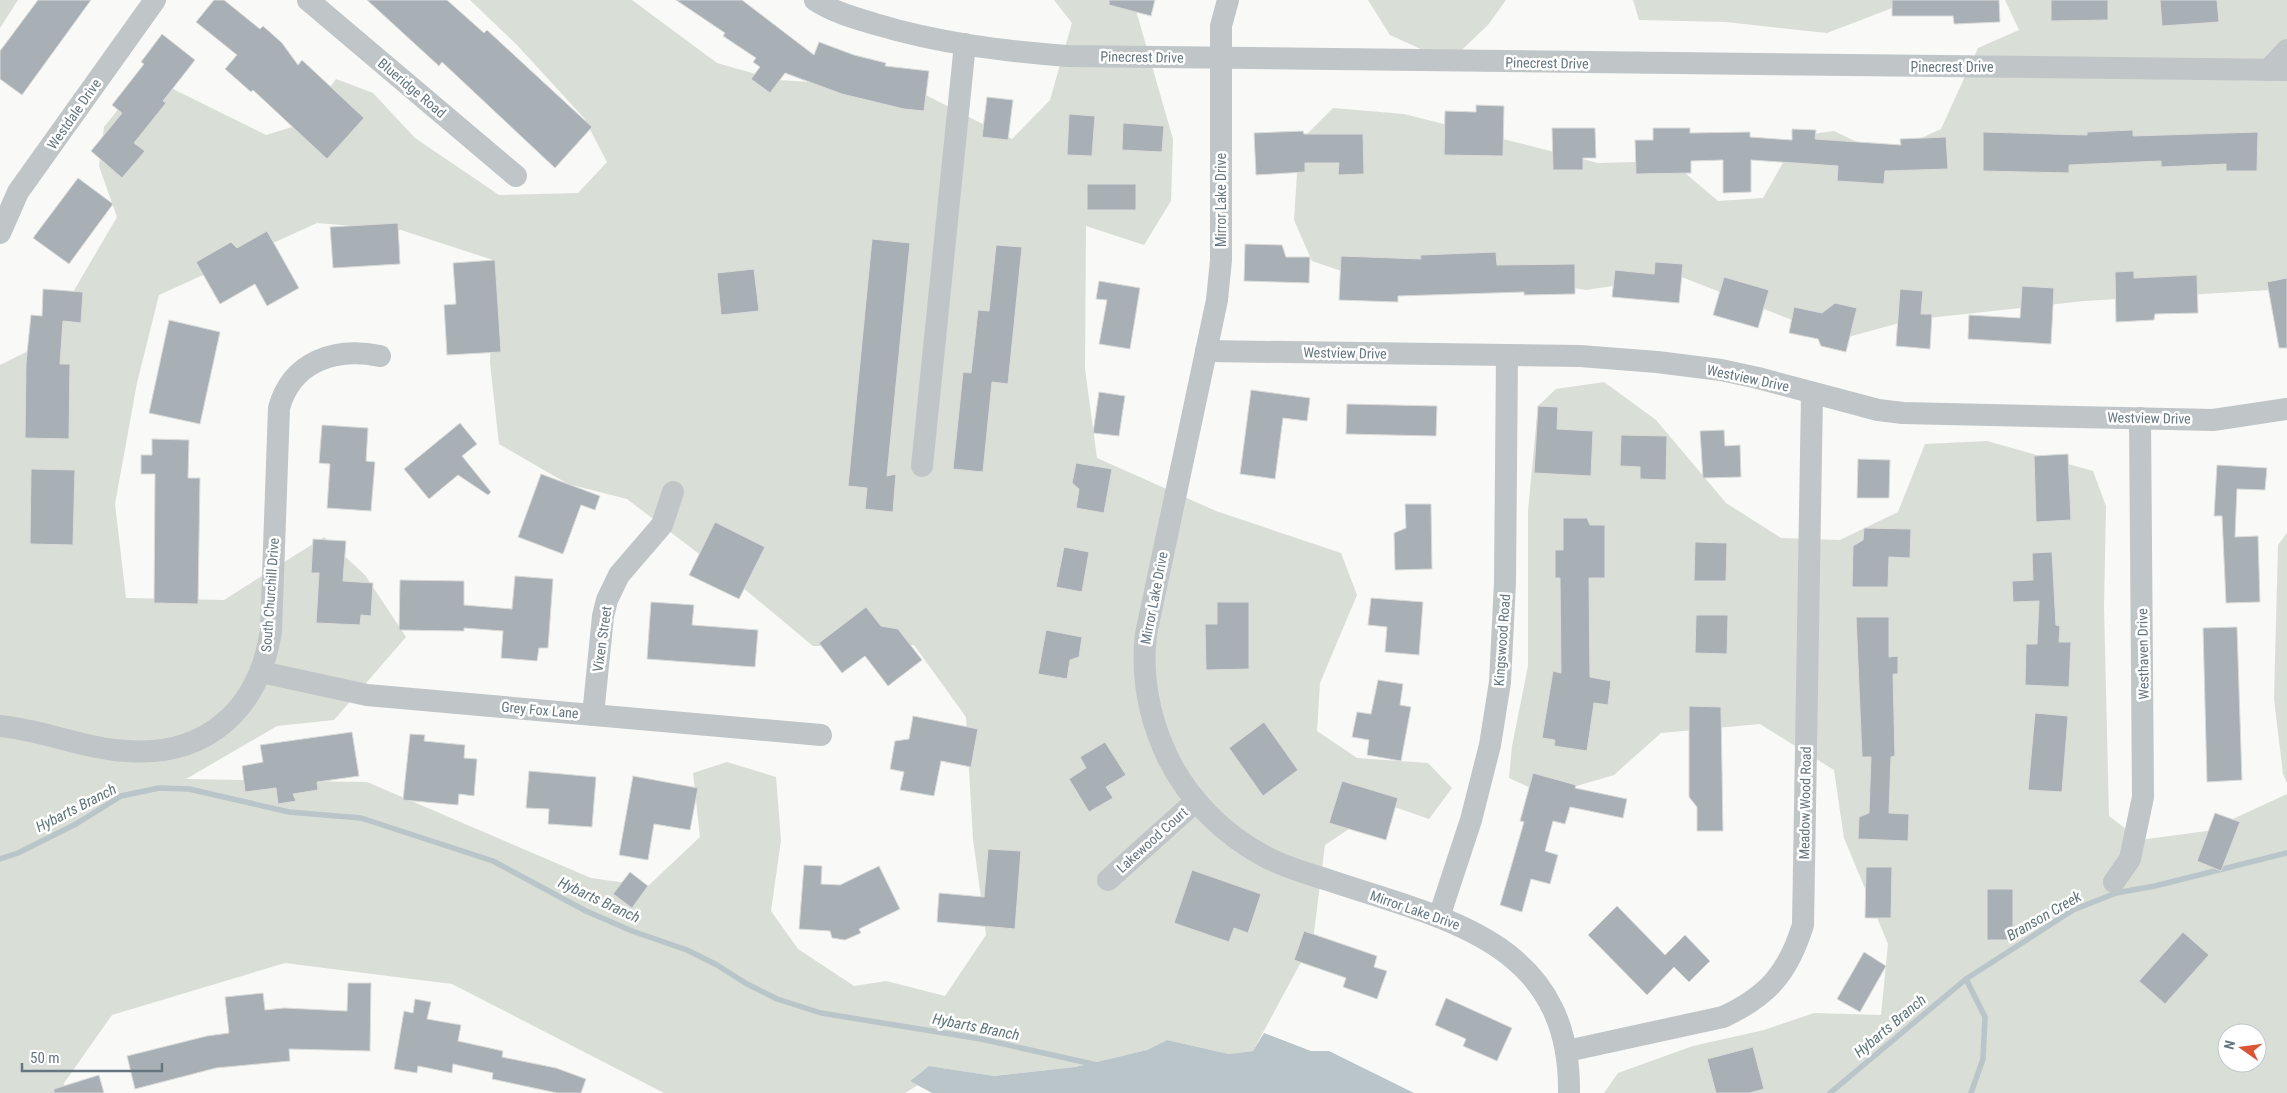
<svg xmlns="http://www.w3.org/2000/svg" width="2287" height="1093" font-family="'Roboto Condensed',sans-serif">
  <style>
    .green { fill: #d9ded6; fill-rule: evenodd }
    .water { fill: #b9c5c9 }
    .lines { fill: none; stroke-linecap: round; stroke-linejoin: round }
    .stream { stroke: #b9c5c9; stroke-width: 5.5 }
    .building { fill: #a8b0b6; stroke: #dbdbd9 }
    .minor { stroke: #c0c5c8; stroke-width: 22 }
    .labels { text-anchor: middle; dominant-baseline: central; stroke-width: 5; stroke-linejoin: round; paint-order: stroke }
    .street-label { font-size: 14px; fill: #667680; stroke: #fff }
    .water-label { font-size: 15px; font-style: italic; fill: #60757a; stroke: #fff }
  </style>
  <rect width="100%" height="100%" fill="#f9f9f7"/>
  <!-- green -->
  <g class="green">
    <polygon points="0,0 18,0 0,28"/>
    <path d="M 470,0 L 632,0 L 717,63 L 777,80 L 912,88 L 1012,139 L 1050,100 L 1072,23 L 1054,0 L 1133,0 L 1173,139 L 1171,201 L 1144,245 L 1086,226 L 1085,369 L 1097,458 L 1216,511 L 1341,553 L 1357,595 L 1320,683 L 1317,731 L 1357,758 L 1428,763 L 1452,788 L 1429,819 L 1386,804 L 1325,845 L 1313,940 L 1253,1051 L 1229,1054 L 1167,1040 L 1147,1050 L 1075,1067 L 993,1076 L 929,1066 L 910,1081 L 918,1085 L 905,1093 L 664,1093 L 452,984 L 285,963 L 112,1015 L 64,1083 L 63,1093 L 0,1093 L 0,365 L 26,352 L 48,335 L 117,217 L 99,166 L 104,127 L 129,96 L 167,86 L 266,135 L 305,123 L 336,79 L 373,93 L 415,138 L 499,195 L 578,193 L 607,162 L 584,118 L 517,45 ZM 317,223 L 401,230 L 493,260 L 490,363 L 499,444 L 568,484 L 627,499 L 736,582 L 813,646 L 914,645 L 966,717 L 973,839 L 986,935 L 945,996 L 886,981 L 854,986 L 798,949 L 771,911 L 781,840 L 776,777 L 727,762 L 693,773 L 700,837 L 648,886 L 591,878 L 367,782 L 186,779 L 277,726 L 334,720 L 406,637 L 365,575 L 324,537 L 224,600 L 126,598 L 115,504 L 137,383 L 159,295 Z"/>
    <polygon points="1368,0 1506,0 1488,25 1449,62 1390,35"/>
    <polygon points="1633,0 1913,0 1827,33 1726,22 1639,20"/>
    <polygon points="2005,0 2287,0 2287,289 2084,301 1910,320 1841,339 1679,276 1586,290 1464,271 1374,282 1312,261 1294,220 1299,142 1333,108 1404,114 1598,163 1671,161 1718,201 1763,198 1798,136 1834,131 1884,155 1941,129 1978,48 2019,30"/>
    <path d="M 1604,382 L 1656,420 L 1726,503 L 1781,538 L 1840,540 L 1898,512 L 1925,444 L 1987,441 L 2093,471 L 2106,506 L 2104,606 L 2109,816 L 2140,840 L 2207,831 L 2287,794 L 2287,1093 L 1604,1093 L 1618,1073 L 1693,1046 L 1764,1030 L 1814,1013 L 1881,1015 L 1888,944 L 1844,838 L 1834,770 L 1760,724 L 1661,733 L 1614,775 L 1546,795 L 1509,778 L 1512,746 L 1528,666 L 1528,511 L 1538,406 L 1556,389 ZM 2227,1033 L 2257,1033 L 2257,1063 L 2227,1063 Z"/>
    <polygon points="2287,533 2287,783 2283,774 2274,699 2278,545"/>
  </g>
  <!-- water -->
  <polygon class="water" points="1264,1033 1311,1051 1329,1051 1414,1093 932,1093 910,1081 929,1066 994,1076 1075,1067 1147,1050 1167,1040 1229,1054 1253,1051"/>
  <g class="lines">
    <!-- stream -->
    <g class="stream">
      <polyline points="0,859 18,853 76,824 121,796 159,788 189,789 289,812 361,818 493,861 586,911 632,931 687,950 717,965 747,984 777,999 821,1013 981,1039 1097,1065"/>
      <polyline points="1966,979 1985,1017 1983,1059 1971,1093"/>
      <polyline points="1830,1093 1966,979 2073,910 2116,893 2155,886 2287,853"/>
    </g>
  </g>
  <!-- building -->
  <g class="building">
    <polygon points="38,0 91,0 22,95 0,79 0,51"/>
    <polygon points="214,0 224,0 260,29 263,26 282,43 298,65 302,60 364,118 327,159 253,90 251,92 225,69 237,55 196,22"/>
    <polygon points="367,0 447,0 484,33 487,30 592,127 555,168 442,62 439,66"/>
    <polygon points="676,0 742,0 814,55 819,42 854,55 886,63 885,66 929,71 924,111 904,109 842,94 785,73 770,93 751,79 760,67 753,62 756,58 723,36 725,33"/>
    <polygon points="1109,0 1155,0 1151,16 1109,5"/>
    <polygon points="1892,0 1999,0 2000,22 1954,24 1953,16 1892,16"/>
    <polygon points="2051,0 2108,0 2108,20 2051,21"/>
    <polygon points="2160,0 2217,0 2219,22 2162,26"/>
    <polygon points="162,34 195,60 163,101 166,103 134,143 145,151 122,178 91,151 122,113 112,105 144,64 141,62"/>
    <polygon points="987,97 1013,100 1008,140 982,137"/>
    <polygon points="1476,105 1504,106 1503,156 1444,155 1445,111 1476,112"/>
    <polygon points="1069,114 1095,116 1092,156 1067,155"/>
    <polygon points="1123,123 1164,126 1162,152 1122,150"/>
    <polygon points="1552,128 1595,128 1596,158 1583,158 1583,170 1553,170"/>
    <polygon points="1653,128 1690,128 1690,133 1750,132 1750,137 1792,140 1792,129 1816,130 1815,139 1901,145 1900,139 1946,137 1948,169 1885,171 1884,184 1837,181 1838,166 1751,160 1751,192 1723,193 1723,160 1691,161 1691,173 1636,174 1635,140 1653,140"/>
    <polygon points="2133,130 2133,136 2258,132 2257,171 2226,171 2226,164 2161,167 2161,161 2069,165 2069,173 1983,171 1983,132 2087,135 2087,132"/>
    <polygon points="1303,131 1304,134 1363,134 1364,174 1338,175 1339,163 1305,163 1305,172 1256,175 1254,133"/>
    <polygon points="78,178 113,204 69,264 33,238"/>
    <rect x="1087" y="184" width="49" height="26"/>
    <polygon points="398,223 400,264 333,268 330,227"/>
    <polygon points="267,231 299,288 267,306 255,284 220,304 196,262 231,242 237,248"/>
    <polygon points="872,239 910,243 887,476 896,474 893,512 865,509 867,488 848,486"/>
    <polygon points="1245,244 1282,245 1286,257 1310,257 1309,283 1244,281"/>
    <polygon points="996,245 1022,247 1008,384 992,382 983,472 953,469 963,372 971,373 978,310 989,311"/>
    <polygon points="1496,252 1497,265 1575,264 1575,294 1524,295 1524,292 1398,296 1398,302 1339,300 1341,256 1421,259 1420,255"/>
    <polygon points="495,260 501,352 447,355 444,305 456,304 453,263"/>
    <polygon points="1655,262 1683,264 1679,303 1612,297 1615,270 1654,274"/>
    <polygon points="754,269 759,311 721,315 717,273"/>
    <polygon points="2134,271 2134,278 2197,275 2198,313 2155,314 2154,320 2116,322 2115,272"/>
    <polygon points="1724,277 1769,290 1758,328 1713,315"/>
    <polygon points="2287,278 2287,348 2279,348 2267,282"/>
    <polygon points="1099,281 1140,288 1130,349 1099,344 1107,300 1096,299"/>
    <polygon points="2022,286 2054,288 2051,344 1968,339 1969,315 2020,318"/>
    <polygon points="43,289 83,292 81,323 63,321 60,364 70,364 69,439 25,438 26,363 31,315 42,316"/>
    <polygon points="1900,289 1923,291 1921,314 1932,314 1930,349 1896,346"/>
    <polygon points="1835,303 1857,308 1846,352 1821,346 1818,339 1789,333 1794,307 1822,313"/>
    <polygon points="169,320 220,332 200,424 149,413"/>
    <polygon points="1251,390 1310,398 1307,421 1283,418 1275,479 1240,474"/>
    <polygon points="1099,392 1125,396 1119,436 1093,433"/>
    <polygon points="1347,404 1437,406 1436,436 1346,434"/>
    <polygon points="1538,406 1558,407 1557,429 1593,431 1591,476 1534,473"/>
    <polygon points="460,423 477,444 462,456 491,492 488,495 458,475 429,499 404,469"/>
    <polygon points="322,425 368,428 366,461 375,462 371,511 327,508 330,464 319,463"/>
    <polygon points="1724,430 1725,446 1740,445 1741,477 1703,478 1700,431"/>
    <polygon points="1621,435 1667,436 1666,480 1640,479 1640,467 1620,466"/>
    <polygon points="152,439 189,440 188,478 200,478 198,604 154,603 155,474 141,474 141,455 152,455"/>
    <polygon points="2068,454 2071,520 2036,522 2034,456"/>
    <polygon points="1858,459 1890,460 1889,498 1857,498"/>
    <polygon points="1076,463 1112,469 1104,513 1076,508 1079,489 1072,483"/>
    <polygon points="2217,465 2267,468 2265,490 2237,489 2235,537 2258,536 2260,602 2226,603 2222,516 2214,516"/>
    <polygon points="31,469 75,470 73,545 30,544"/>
    <polygon points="541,474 600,496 595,510 581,505 563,554 518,537"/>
    <polygon points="1405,504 1431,504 1432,569 1395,570 1394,533 1406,528"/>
    <polygon points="1563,518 1587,518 1590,525 1605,525 1605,578 1589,578 1590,677 1611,681 1608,705 1594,703 1587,751 1554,746 1555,740 1542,738 1553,671 1561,673 1560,578 1555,578 1555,550 1563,550"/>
    <polygon points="715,522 765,547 739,599 689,575"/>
    <polygon points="1864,528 1911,529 1910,558 1889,557 1888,587 1852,587 1853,546 1863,540"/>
    <polygon points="313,539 346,541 343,581 373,583 371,616 361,615 360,625 316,623 319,573 311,573"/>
    <polygon points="1695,542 1727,543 1726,581 1694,581"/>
    <polygon points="1064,547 1089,552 1082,592 1056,587"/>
    <polygon points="2052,552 2056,625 2060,626 2059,642 2071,642 2069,687 2025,685 2026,644 2037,644 2039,601 2013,602 2012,581 2033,580 2032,553"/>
    <polygon points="515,576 553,579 548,648 539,648 537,661 501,658 503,631 464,628 464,631 399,630 400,580 464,581 464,605 512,609"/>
    <polygon points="1371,598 1423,602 1419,655 1385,652 1387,627 1368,625"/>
    <polygon points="651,602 694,605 692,625 758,630 755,667 647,659"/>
    <polygon points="1217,602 1249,602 1249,669 1206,670 1205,624 1217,624"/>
    <polygon points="866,607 881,626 898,629 922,660 888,686 865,656 842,673 819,643"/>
    <polygon points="1696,615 1728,615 1727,654 1695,653"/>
    <polygon points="1856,617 1889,617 1889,657 1898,656 1898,674 1893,674 1895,756 1891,757 1889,813 1909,814 1908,841 1858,839 1859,817 1869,813 1871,757 1862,757"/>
    <polygon points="2237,627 2242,780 2207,782 2203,628"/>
    <polygon points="1046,630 1082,637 1079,657 1070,660 1067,679 1038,674"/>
    <polygon points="1378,680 1403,684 1400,705 1411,707 1401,761 1367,755 1369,740 1352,737 1357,712 1371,714"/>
    <polygon points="1689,706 1721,707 1723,831 1697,831 1697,807 1689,797"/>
    <polygon points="2035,713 2068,716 2062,792 2028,790"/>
    <polygon points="913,716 978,729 971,767 941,761 934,796 900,790 904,772 890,769 895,741 909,739"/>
    <polygon points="1264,722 1298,770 1263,796 1229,748"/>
    <polygon points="352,732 359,776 317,782 318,790 293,794 296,801 278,804 276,788 245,792 242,766 263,762 260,745"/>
    <polygon points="410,734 425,735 424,741 465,745 464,758 477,759 474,796 459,794 458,805 403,800"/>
    <polygon points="1105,742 1126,775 1106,787 1113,798 1089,812 1069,779 1086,768 1080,757"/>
    <polygon points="529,771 596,777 592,827 548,824 549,809 526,808"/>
    <polygon points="1533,773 1576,785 1575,788 1627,799 1623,818 1570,807 1565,824 1553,821 1545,851 1558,855 1550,884 1531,879 1522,912 1500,905 1524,822 1520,821"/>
    <polygon points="633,776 698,788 690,830 654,824 648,860 619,855"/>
    <polygon points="1342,781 1398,798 1386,840 1329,823"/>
    <polygon points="2215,813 2240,822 2221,871 2197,861"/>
    <polygon points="988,849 1021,851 1015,929 937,922 939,893 984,897"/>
    <polygon points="804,865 822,866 821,884 840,885 879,866 900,909 859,929 861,933 845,940 832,938 830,931 799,929"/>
    <polygon points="1866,867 1892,867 1891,918 1865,918"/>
    <polygon points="1192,870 1261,894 1248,933 1234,928 1229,942 1174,923"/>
    <polygon points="630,872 648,886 632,908 613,894"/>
    <rect x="1987" y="889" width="26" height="51"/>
    <polygon points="1617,906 1665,955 1685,935 1710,961 1689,982 1674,967 1647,995 1588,935"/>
    <polygon points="1304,931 1377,956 1374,967 1387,971 1377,999 1343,987 1346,978 1294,960"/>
    <polygon points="2183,932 2209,955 2165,1004 2139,981"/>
    <polygon points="1864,952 1886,966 1860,1012 1837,999"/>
    <polygon points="348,983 371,983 370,1051 289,1049 290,1061 216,1068 135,1089 127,1056 207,1036 229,1033 225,997 263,993 265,1010 284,1008 347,1011"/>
    <polygon points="1446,998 1512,1028 1497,1061 1463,1046 1466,1039 1435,1025"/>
    <polygon points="415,999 431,1002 427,1019 461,1025 458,1041 503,1051 502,1057 556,1068 586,1079 581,1093 557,1093 492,1079 493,1073 453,1064 452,1073 418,1066 417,1073 394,1069 404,1011 413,1013"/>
    <polygon points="1753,1047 1764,1089 1749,1093 1716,1093 1707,1059"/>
    <polygon points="99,1075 104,1093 54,1093 54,1089"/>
  </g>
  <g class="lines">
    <!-- minor -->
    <g class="minor">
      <polyline points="308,0 516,176"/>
      <path d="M 815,0 C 833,12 855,18 875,24 C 938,43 1002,51 1068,56 L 2287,70"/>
      <path d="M 1228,0 L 1221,26 L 1221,260 L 1217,300 L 1146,634 C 1141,677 1149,718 1168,758 C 1189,800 1223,834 1264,856 C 1284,867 1306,873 1328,880 C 1444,919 1571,940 1569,1093"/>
      <polyline points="2268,70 2287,50"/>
      <polyline points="0,233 18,192 155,0"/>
      <polyline points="1206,351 1580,356 1657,362 1721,370 1758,378 1878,410 1903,413 2213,420 2287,409"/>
      <polyline points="922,466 965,44"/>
      <polyline points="261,672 367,695 821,735"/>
      <polyline points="593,715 603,616 607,600 619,575 662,525 673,492"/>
      <path d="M 0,726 C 42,730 86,749 127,751 C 208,757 259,708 271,631 L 279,408 C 292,361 335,347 380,356"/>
      <polyline points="1108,880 1196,801"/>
      <polyline points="2114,882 2130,859 2143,797 2140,418"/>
      <polyline points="1439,917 1471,820 1490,745 1500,682 1505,582 1507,355"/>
      <path d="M 1567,1051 L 1723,1017 C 1768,996 1788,973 1803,925 L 1812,394"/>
    </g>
  </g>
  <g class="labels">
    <!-- street labels -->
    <g class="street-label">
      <text transform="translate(1142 57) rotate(1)">Pinecrest Drive</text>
      <text transform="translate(1547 63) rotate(1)">Pinecrest Drive</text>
      <text x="1952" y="67">Pinecrest Drive</text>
      <text transform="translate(412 88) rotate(40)">Blueridge Road</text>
      <text transform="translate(74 114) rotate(-55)">Westdale Drive</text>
      <text transform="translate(1221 200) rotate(-90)">Mirror Lake Drive</text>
      <text transform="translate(1345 353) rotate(1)">Westview Drive</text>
      <text transform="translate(1748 378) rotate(12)">Westview Drive</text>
      <text transform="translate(2149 418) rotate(1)">Westview Drive</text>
      <text transform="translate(270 595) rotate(-86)">South Churchill Drive</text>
      <text transform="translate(1154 598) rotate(-79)">Mirror Lake Drive</text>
      <text transform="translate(602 639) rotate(-82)">Vixen Street</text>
      <text transform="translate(1502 640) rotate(-86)">Kingswood Road</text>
      <text transform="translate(2143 654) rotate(-91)">Westhaven Drive</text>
      <text transform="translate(540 710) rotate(5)">Grey Fox Lane</text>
      <text transform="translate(1805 803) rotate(-89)">Meadow Wood Road</text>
      <text transform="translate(1152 840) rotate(-42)">Lakewood Court</text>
      <text transform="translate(1415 910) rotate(19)">Mirror Lake Drive</text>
    </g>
    <!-- water labels -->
    <g class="water-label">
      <text transform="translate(76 808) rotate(-27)">Hybarts Branch</text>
      <text transform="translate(599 900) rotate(25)">Hybarts Branch</text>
      <text transform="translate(2044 916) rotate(-30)">Branson Creek</text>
      <text transform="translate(1890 1026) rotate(-40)">Hybarts Branch</text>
      <text transform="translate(976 1027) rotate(11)">Hybarts Branch</text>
    </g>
  </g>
  <!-- north arrow -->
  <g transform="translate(2242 1048) rotate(284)"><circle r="24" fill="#ffffff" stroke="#c2c8cc"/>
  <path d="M0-4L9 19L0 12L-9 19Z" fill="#da5536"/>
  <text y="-8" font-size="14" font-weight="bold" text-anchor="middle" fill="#667680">N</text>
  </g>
  <!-- scale -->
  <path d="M22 1063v8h140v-8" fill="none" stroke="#667680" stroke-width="2.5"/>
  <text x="30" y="1063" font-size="15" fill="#667680" stroke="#ffffff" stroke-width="4" paint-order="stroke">50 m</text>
</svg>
